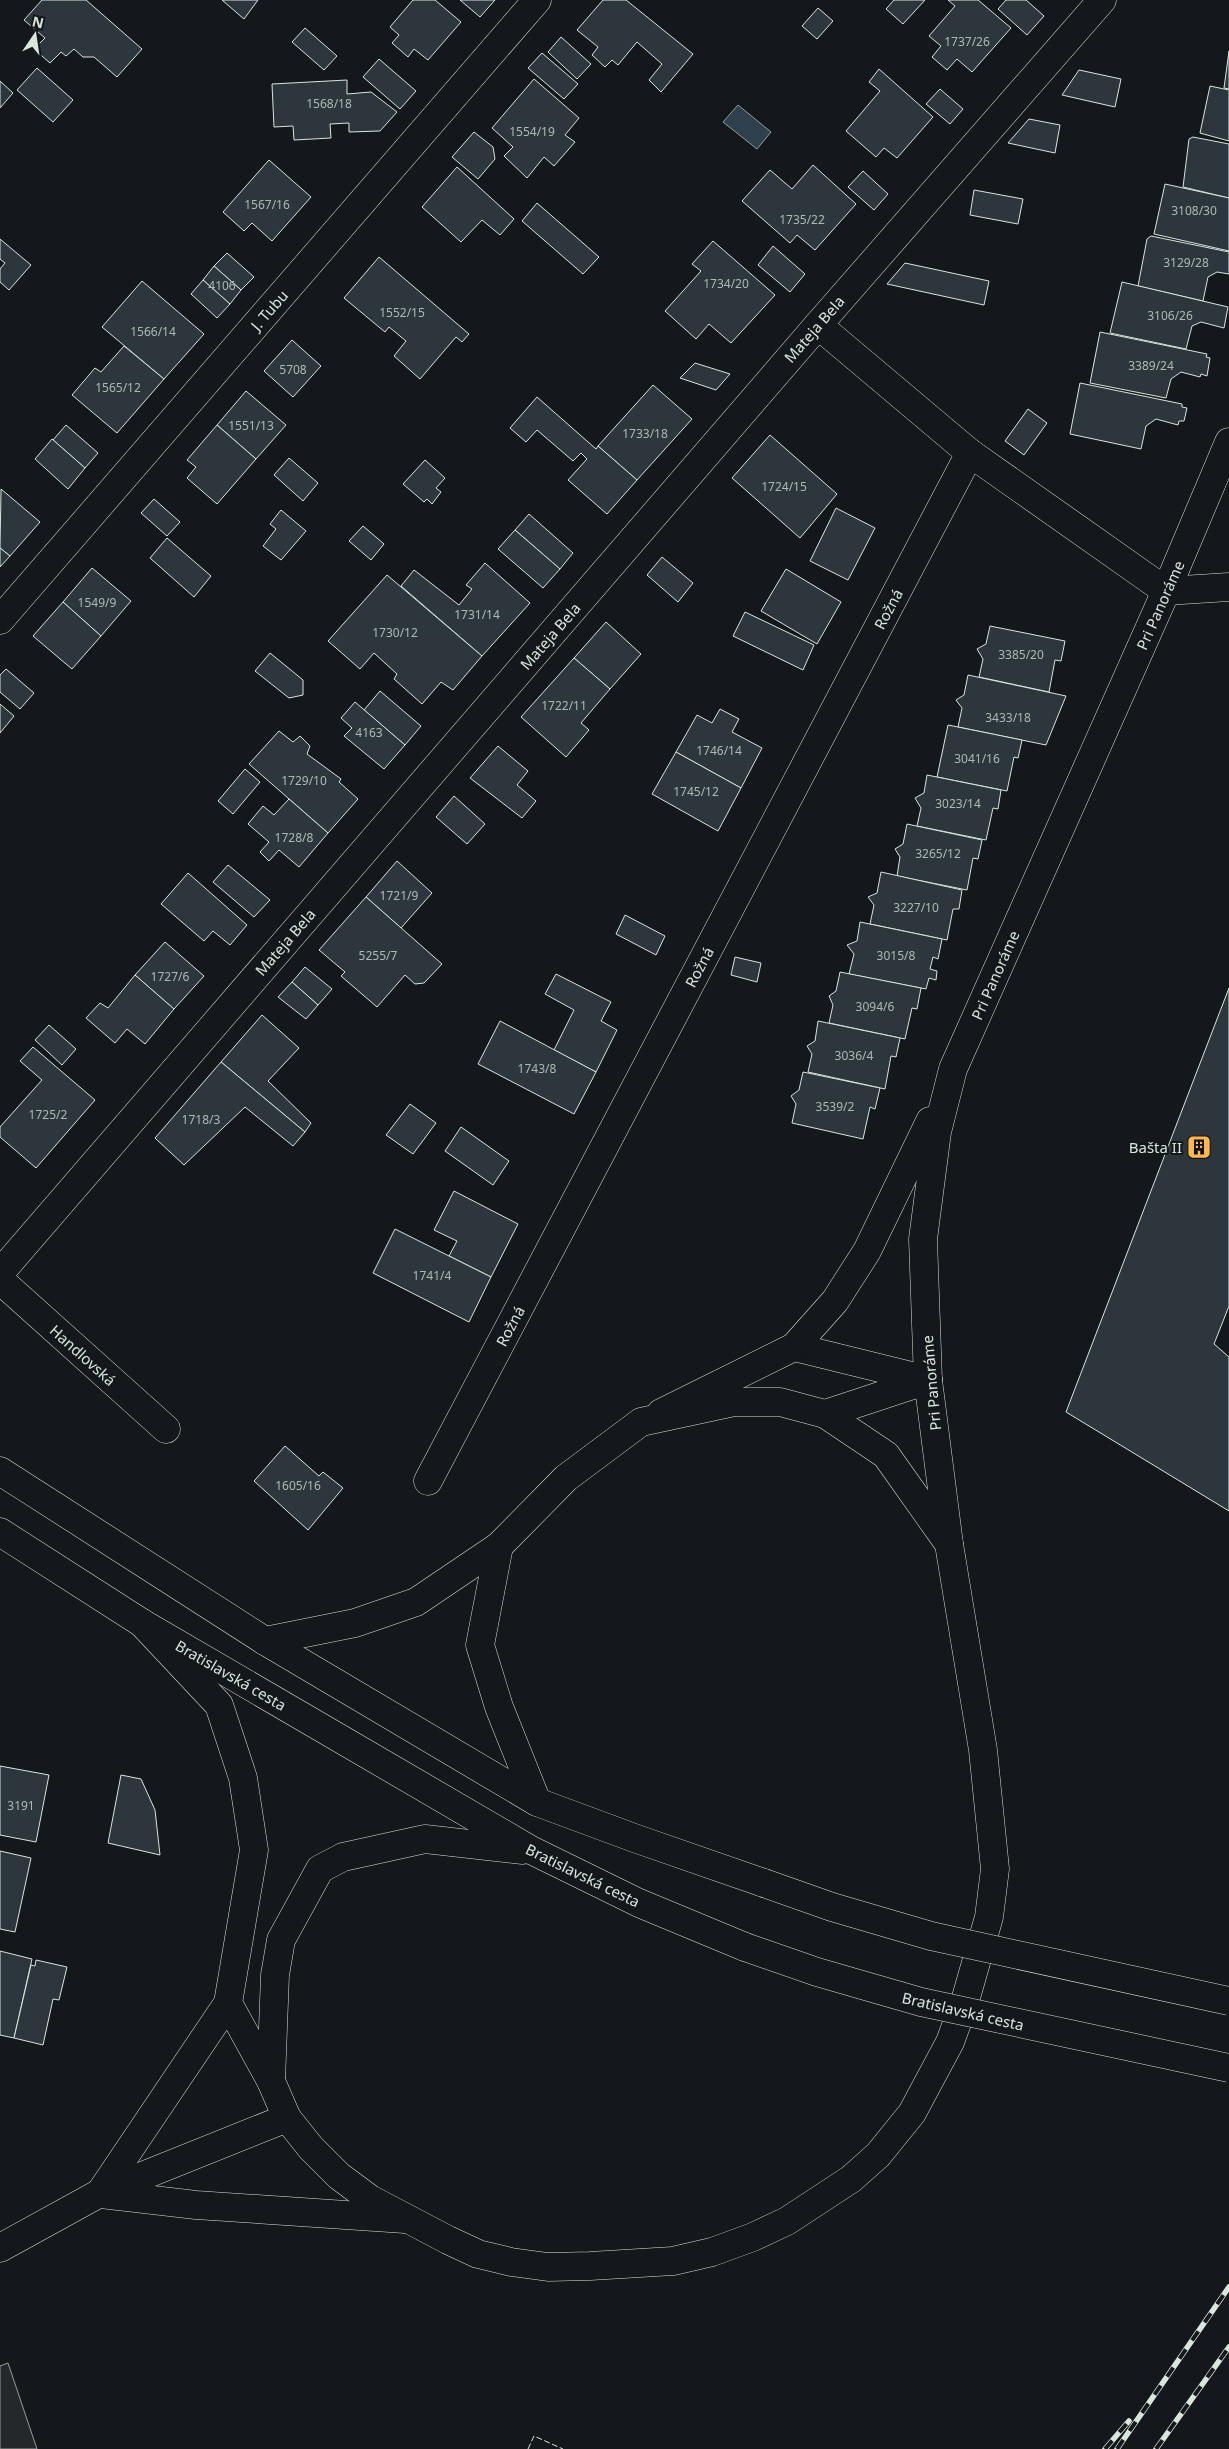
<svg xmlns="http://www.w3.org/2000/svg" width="1229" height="2449" font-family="'Noto Sans',sans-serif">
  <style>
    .parking { fill: #24282b; stroke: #939e99 }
    .water { fill: #2f3f4d; stroke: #939e99 }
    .building { fill: #2c363c; stroke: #d8e6dc }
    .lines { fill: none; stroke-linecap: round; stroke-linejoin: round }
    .minor-casing { stroke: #d8e6dc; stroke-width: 29 }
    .major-casing { stroke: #d8e6dc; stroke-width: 29 }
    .minor { stroke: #14181c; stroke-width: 28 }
    .major { stroke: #14181c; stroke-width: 28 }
    .rail-casing { stroke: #d8e6dc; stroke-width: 5.5 }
    .rail { stroke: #14181c; stroke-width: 4; stroke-dasharray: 11; stroke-linecap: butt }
    .major-bridge-casing { stroke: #d8e6dc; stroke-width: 29; stroke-linecap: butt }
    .major-bridge { stroke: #14181c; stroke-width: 28 }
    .fence { stroke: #d8e6dc; stroke-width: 1; stroke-dasharray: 6 2.5; stroke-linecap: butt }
    .labels { text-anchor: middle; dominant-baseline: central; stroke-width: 4; stroke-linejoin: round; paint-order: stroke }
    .number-label { font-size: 12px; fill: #adbab4 }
    .street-label { font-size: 15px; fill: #d8e6dc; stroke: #14181c }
    .poi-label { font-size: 15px; fill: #d8e6dc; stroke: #14181c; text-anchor: end }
  </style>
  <rect width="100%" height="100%" fill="#14181c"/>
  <!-- parking -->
  <polygon class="parking" points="8,2363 37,2449 0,2449 0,2366"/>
  <!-- water -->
  <polygon class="water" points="738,105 771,132 757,149 723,122"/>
  <!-- building -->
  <g class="building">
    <polygon points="42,0 86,0 142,49 117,77 94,57 83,57 74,49 66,56 61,52 50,63 34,49 45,38 24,20"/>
    <polygon points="222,0 258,0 244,19"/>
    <polygon points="413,0 435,0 461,22 428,60 414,49 408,57 392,43 399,35 390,27"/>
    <polygon points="460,0 495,0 480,17"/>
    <polygon points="603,0 626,0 693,54 661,92 649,80 662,64 637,42 618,65 612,60 605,67 592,55 598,47 577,30"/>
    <polygon points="894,0 925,0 903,24 886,9"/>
    <polygon points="948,0 978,0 1011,28 972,72 957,59 947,70 932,57 941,46 929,36 955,6"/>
    <polygon points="1006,0 1026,0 1044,16 1027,35 998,9"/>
    <polygon points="818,8 833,21 817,39 802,26"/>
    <polygon points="305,28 337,56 324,70 292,42"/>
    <polygon points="561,37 591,64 577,79 548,52"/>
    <polygon points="1229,51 1229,89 1224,88"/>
    <polygon points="542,53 578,84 564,99 528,68"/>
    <polygon points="379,59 416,91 400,109 363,77"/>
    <polygon points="37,68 73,100 53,122 17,90"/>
    <polygon points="879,69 933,117 897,158 884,148 876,157 846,131 880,91 869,82"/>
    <polygon points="1079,70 1121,79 1115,107 1062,95"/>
    <polygon points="534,79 579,118 565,135 575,142 554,166 544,157 527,178 504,156 513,147 492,128"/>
    <polygon points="347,80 347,94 371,92 397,112 380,131 349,132 349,123 330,124 331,138 294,140 293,126 274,127 272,84"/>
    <polygon points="0,81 13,93 0,108"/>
    <polygon points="1210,86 1229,90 1229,141 1200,133"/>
    <polygon points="940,89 963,109 950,124 926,104"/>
    <polygon points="1029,119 1060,125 1055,153 1008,143"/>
    <polygon points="474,132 493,147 495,159 478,179 452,157"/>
    <polygon points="1193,137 1229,144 1229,198 1183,187 1189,139"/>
    <polygon points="269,160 311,197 272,241 252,223 244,231 223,212"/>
    <polygon points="813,165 856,204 815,250 797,235 790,243 742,201 770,170 792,189"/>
    <polygon points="457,167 514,219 500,235 482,220 461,242 422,207"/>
    <polygon points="863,171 888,194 874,210 848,187"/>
    <polygon points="1165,184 1229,198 1229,251 1154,234"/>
    <polygon points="974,190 1023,199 1018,224 970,215"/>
    <polygon points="537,203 599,257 583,274 522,221"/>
    <polygon points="1151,236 1229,252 1229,274 1217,272 1208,277 1203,301 1138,286 1147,239"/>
    <polygon points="0,239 31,265 9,290 0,282 0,269 5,263 0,259"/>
    <polygon points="713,241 775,295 731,343 709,324 696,339 665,311 701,271 692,264"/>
    <polygon points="773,246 805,274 790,292 758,265"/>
    <polygon points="227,253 254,277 241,290 214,266"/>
    <polygon points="379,257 469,334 462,342 456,337 420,379 394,356 406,341 389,327 385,332 344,298"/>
    <polygon points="905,263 989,281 984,305 887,284"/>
    <polygon points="214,266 241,290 230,304 203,280"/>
    <polygon points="203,280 230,304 217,318 191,294"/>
    <polygon points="142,281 204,334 164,379 102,327"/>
    <polygon points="1122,282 1228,307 1224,328 1201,322 1192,326 1186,349 1110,333"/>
    <polygon points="1100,332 1207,354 1206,357 1210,358 1207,376 1201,374 1200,377 1181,372 1171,379 1166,398 1090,383"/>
    <polygon points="292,340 321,366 293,397 264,371"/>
    <polygon points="124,346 164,379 117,433 72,395 95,368 101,372"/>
    <polygon points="695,363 730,374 716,390 680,378"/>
    <polygon points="1080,383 1182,404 1182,407 1187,408 1184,421 1179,421 1178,425 1156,419 1146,426 1141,449 1070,434"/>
    <polygon points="653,385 692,419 637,480 598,446"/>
    <polygon points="246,391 286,425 256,459 217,425"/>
    <polygon points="537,397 596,449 598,446 637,480 607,514 568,480 587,459 581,453 573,461 537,430 526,442 510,428"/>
    <polygon points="1028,409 1047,423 1024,455 1005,441"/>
    <polygon points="66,425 98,453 85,468 53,440"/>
    <polygon points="217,425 256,459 217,504 187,478 196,467 187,460"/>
    <polygon points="770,435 837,494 800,538 732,478"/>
    <polygon points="52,439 85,468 68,489 35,459"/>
    <polygon points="289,458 318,483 303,501 274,475"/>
    <polygon points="425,460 445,478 436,488 441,492 432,504 427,499 424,502 403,484"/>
    <polygon points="1,489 40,522 10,556 0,548"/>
    <polygon points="154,499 180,522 167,536 141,513"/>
    <polygon points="836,508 875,528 848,580 810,561"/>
    <polygon points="281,510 306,531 281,560 263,546 276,529 270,524"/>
    <polygon points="529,514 573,553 560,569 515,530"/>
    <polygon points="363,526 384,544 371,560 349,541"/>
    <polygon points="515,530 560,569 543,588 498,549"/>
    <polygon points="167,538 211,576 194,597 150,558"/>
    <polygon points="0,548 10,556 0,567"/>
    <polygon points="662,557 693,583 678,602 647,575"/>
    <polygon points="485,563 530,603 482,656 401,586 414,570 459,605 472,589 466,585"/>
    <polygon points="92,568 131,601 101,636 63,602"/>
    <polygon points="786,569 841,602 817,644 761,611"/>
    <polygon points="387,575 482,656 453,690 441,682 422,704 394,679 397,674 374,653 360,669 328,641"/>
    <polygon points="63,602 101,636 72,669 33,636"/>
    <polygon points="745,612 814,645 803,670 733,636"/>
    <polygon points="606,622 641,654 610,689 574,658"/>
    <polygon points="990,626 1065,641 1061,661 1055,660 1049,692 979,677 983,659 977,649 986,644"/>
    <polygon points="270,653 303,680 303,695 289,698 255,671"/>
    <polygon points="574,658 610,689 581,723 589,730 566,757 521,717"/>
    <polygon points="6,669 34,693 20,709 0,692 0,675"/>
    <polygon points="968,675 1066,696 1046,745 958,727 962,708 956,700 964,695"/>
    <polygon points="380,691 421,726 405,745 364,710"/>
    <polygon points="355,702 405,745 384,769 344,736 352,728 341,718"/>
    <polygon points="0,704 14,716 0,733"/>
    <polygon points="720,709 739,719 732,732 762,748 741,788 676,752 697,715 712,723"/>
    <polygon points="948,725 1022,740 1018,758 1014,757 1007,791 937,777"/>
    <polygon points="279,731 293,742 300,736 310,746 307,754 341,779 339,782 358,799 328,833 249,764"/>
    <polygon points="498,746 528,771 517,785 536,801 522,818 470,778"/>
    <polygon points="676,752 741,788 718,831 652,794"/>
    <polygon points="245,769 260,782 233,814 218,801"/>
    <polygon points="927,775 1001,790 998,809 993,808 986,840 917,826 921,808 915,798 924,793"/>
    <polygon points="454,796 485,824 467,844 436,817"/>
    <polygon points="289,799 328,833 299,867 279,850 269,861 260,852 269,842 248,824 263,806 274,815"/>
    <polygon points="907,824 982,840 978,859 973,858 967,890 897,876 900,857 895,849 903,844"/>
    <polygon points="397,861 432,893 401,928 366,897"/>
    <polygon points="228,865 270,900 254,917 213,882"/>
    <polygon points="881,872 962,890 959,909 953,909 947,940 870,924 874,905 868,897 877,893"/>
    <polygon points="188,873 247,925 230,945 213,931 204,941 161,904"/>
    <polygon points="366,897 442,964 424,983 415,984 405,975 377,1007 341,976 345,972 319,950"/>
    <polygon points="625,915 665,936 656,955 616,934"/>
    <polygon points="860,922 942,939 938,959 933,957 930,969 937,971 936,980 929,978 926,989 849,974 854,954 847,945 857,941"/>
    <polygon points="165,942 204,976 174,1009 135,975"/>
    <polygon points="735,957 761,963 757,982 731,975"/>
    <polygon points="305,967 332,989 318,1005 292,982"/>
    <polygon points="840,972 921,988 917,1009 912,1008 905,1039 829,1023 833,1005 829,996 836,991"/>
    <polygon points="556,974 611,1002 601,1021 617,1030 596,1072 554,1050 574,1010 545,994"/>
    <polygon points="135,975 174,1009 145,1044 127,1029 115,1043 86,1018 100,1003 108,1008"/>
    <polygon points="292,982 318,1005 306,1019 278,997"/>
    <polygon points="1229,988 1229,1306 1214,1344 1229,1357 1229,1511 1066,1412"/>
    <polygon points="262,1015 299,1048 268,1081 311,1123 305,1132 221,1062"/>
    <polygon points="500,1021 596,1072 574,1114 478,1064"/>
    <polygon points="818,1021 900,1038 896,1057 891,1056 885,1089 808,1072 812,1054 807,1046 815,1041"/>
    <polygon points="49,1025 76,1049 62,1065 35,1040"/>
    <polygon points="33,1047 95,1100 36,1168 0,1137 0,1127 42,1080 20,1061"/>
    <polygon points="221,1062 305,1132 293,1146 245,1107 184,1165 155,1138"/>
    <polygon points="803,1072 880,1088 875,1109 870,1107 863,1139 792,1123 796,1104 791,1096 799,1090"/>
    <polygon points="410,1104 436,1123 413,1154 386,1135"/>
    <polygon points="461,1127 509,1161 493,1185 445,1151"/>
    <polygon points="454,1191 518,1224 491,1277 449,1256 457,1241 434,1230"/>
    <polygon points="395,1229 491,1277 469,1322 373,1273"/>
    <polygon points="285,1446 319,1476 323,1472 343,1488 308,1530 254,1481"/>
    <polygon points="0,1766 49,1775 36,1842 0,1835"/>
    <polygon points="121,1775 141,1779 155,1810 160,1855 108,1843"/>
    <polygon points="0,1851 31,1858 15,1932 0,1929"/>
    <polygon points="0,1951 32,1959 14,2038 0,2035"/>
    <polygon points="36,1960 67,1967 59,2000 53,1999 43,2045 14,2038 31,1965 35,1966"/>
  </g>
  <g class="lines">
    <!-- minor casing -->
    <g class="minor-casing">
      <g id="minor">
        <polyline points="818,325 970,453 1166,591"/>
        <polyline points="1166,591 1229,587"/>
        <polyline points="0,620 537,0"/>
        <polyline points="0,1273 818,325 1102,0"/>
        <polyline points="0,1280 166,1429"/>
        <polyline points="794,1347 928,1380"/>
        <polyline points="661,1413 794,1347 835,1301 867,1251 930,1121"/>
        <polyline points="825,1414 928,1380"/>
        <polyline points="428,1481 970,453"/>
        <polyline points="949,1544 928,1380 923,1239 937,1132 953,1069 1166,591 1229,442"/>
        <polyline points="100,2193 228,2003"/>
        <polyline points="101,2194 196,2205 405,2219"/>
        <polyline points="0,2248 100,2193 287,2118"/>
      </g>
    </g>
    <!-- major casing -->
    <g class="major-casing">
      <g id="major">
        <polyline points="0,1471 265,1641 537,1802 637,1839 764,1883"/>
        <polyline points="0,1532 142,1623 531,1850 639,1903 745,1947"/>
        <polyline points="499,1546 480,1645 499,1707 537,1802"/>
        <polyline points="142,1623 219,1705 243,1778 254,1850 228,2003 271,2081 287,2118 311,2148 339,2176 370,2199 448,2240 478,2254 511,2262 548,2267 590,2266 673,2261 712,2252 753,2237 787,2221 851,2179 878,2155 912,2113 950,2042 965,2001 989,1917 995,1869 983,1750 949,1544 886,1455 825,1414 780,1402 734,1402 641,1422 566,1478 499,1546 416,1602 355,1623 265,1641"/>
        <polyline points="271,2081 275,1975 281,1940 320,1869 343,1857 425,1839 523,1850"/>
      </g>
    </g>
    <!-- minor -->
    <use href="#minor" class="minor"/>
    <!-- major -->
    <use href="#major" class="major"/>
    <!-- rail casing -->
    <g class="rail-casing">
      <g id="rail">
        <polyline points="1105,2449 1129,2421"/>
        <polyline points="1117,2449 1229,2287"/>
        <polyline points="1156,2449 1229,2347"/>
      </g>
    </g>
    <!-- rail -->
    <use href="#rail" class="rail"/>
    <!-- major-bridge casing -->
    <g class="major-bridge-casing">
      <g id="major-bridge">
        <polyline points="764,1883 832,1907 931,1936 1229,2001"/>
        <polyline points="745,1947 817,1972 921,2002 1229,2068"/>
      </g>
    </g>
    <!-- major-bridge -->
    <use href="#major-bridge" class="major-bridge"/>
    <!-- fence -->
    <polyline class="fence" points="528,2449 534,2436 563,2449"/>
  </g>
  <!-- icons -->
  <defs>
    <g id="building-square" transform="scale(1.25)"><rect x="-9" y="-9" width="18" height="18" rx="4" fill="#ffb74d" stroke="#14181c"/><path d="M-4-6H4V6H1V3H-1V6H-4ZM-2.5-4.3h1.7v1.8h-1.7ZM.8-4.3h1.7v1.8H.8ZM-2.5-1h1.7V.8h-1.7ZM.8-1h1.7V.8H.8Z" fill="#111"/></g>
  </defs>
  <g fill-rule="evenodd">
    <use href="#building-square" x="1199" y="1147"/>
  </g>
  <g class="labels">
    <!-- number labels -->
    <g class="number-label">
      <text x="967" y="41">1737/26</text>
      <text x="329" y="103">1568/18</text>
      <text x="532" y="131">1554/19</text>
      <text x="267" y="204">1567/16</text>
      <text x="1194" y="210">3108/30</text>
      <text x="802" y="219">1735/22</text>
      <text x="1186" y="262">3129/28</text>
      <text x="726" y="283">1734/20</text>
      <text x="222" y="285">4106</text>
      <text x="402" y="312">1552/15</text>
      <text x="1170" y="315">3106/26</text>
      <text x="153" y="331">1566/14</text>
      <text x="1151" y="365">3389/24</text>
      <text x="293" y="369">5708</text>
      <text x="118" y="387">1565/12</text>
      <text x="251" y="425">1551/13</text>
      <text x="645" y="433">1733/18</text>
      <text x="784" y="486">1724/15</text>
      <text x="97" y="602">1549/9</text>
      <text x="477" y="614">1731/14</text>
      <text x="395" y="632">1730/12</text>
      <text x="1021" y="654">3385/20</text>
      <text x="564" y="705">1722/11</text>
      <text x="1008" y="717">3433/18</text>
      <text x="369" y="732">4163</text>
      <text x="719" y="750">1746/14</text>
      <text x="977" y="758">3041/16</text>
      <text x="304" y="780">1729/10</text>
      <text x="696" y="791">1745/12</text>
      <text x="958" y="803">3023/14</text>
      <text x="294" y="837">1728/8</text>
      <text x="938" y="853">3265/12</text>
      <text x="399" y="895">1721/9</text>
      <text x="916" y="907">3227/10</text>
      <text x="378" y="955">5255/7</text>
      <text x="896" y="955">3015/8</text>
      <text x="170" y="976">1727/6</text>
      <text x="875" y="1006">3094/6</text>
      <text x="854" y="1055">3036/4</text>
      <text x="537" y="1068">1743/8</text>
      <text x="835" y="1106">3539/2</text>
      <text x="48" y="1114">1725/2</text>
      <text x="201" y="1119">1718/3</text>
      <text x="432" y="1275">1741/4</text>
      <text x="298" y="1485">1605/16</text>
      <text x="21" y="1805">3191</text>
    </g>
    <!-- street labels -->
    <g class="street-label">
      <text transform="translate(269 310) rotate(-49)">J. Tubu</text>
      <text transform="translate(814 329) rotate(-49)">Mateja Bela</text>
      <text transform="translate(1160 605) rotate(-66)">Pri Panoráme</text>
      <text transform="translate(888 609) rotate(-62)">Rožná</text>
      <text transform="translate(550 636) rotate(-49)">Mateja Bela</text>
      <text transform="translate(285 942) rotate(-49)">Mateja Bela</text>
      <text transform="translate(699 967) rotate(-62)">Rožná</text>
      <text transform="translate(995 975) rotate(-66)">Pri Panoráme</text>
      <text transform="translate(510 1326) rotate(-62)">Rožná</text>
      <text transform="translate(83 1355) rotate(42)">Handlovská</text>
      <text transform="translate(931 1383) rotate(-95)">Pri Panoráme</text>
      <text transform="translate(231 1675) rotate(30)">Bratislavská cesta</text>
      <text transform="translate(583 1875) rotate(26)">Bratislavská cesta</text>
      <text transform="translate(963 2011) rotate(13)">Bratislavská cesta</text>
    </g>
    <!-- poi labels -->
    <g class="poi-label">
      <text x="1182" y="1147">Bašta II</text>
    </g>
  </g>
  <!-- north arrow -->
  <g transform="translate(35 35) rotate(13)" stroke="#14181c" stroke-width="4" paint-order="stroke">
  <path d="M0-4L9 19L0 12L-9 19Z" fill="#d8e6dc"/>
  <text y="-8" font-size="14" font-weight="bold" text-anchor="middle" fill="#d8e6dc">N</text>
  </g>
</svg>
